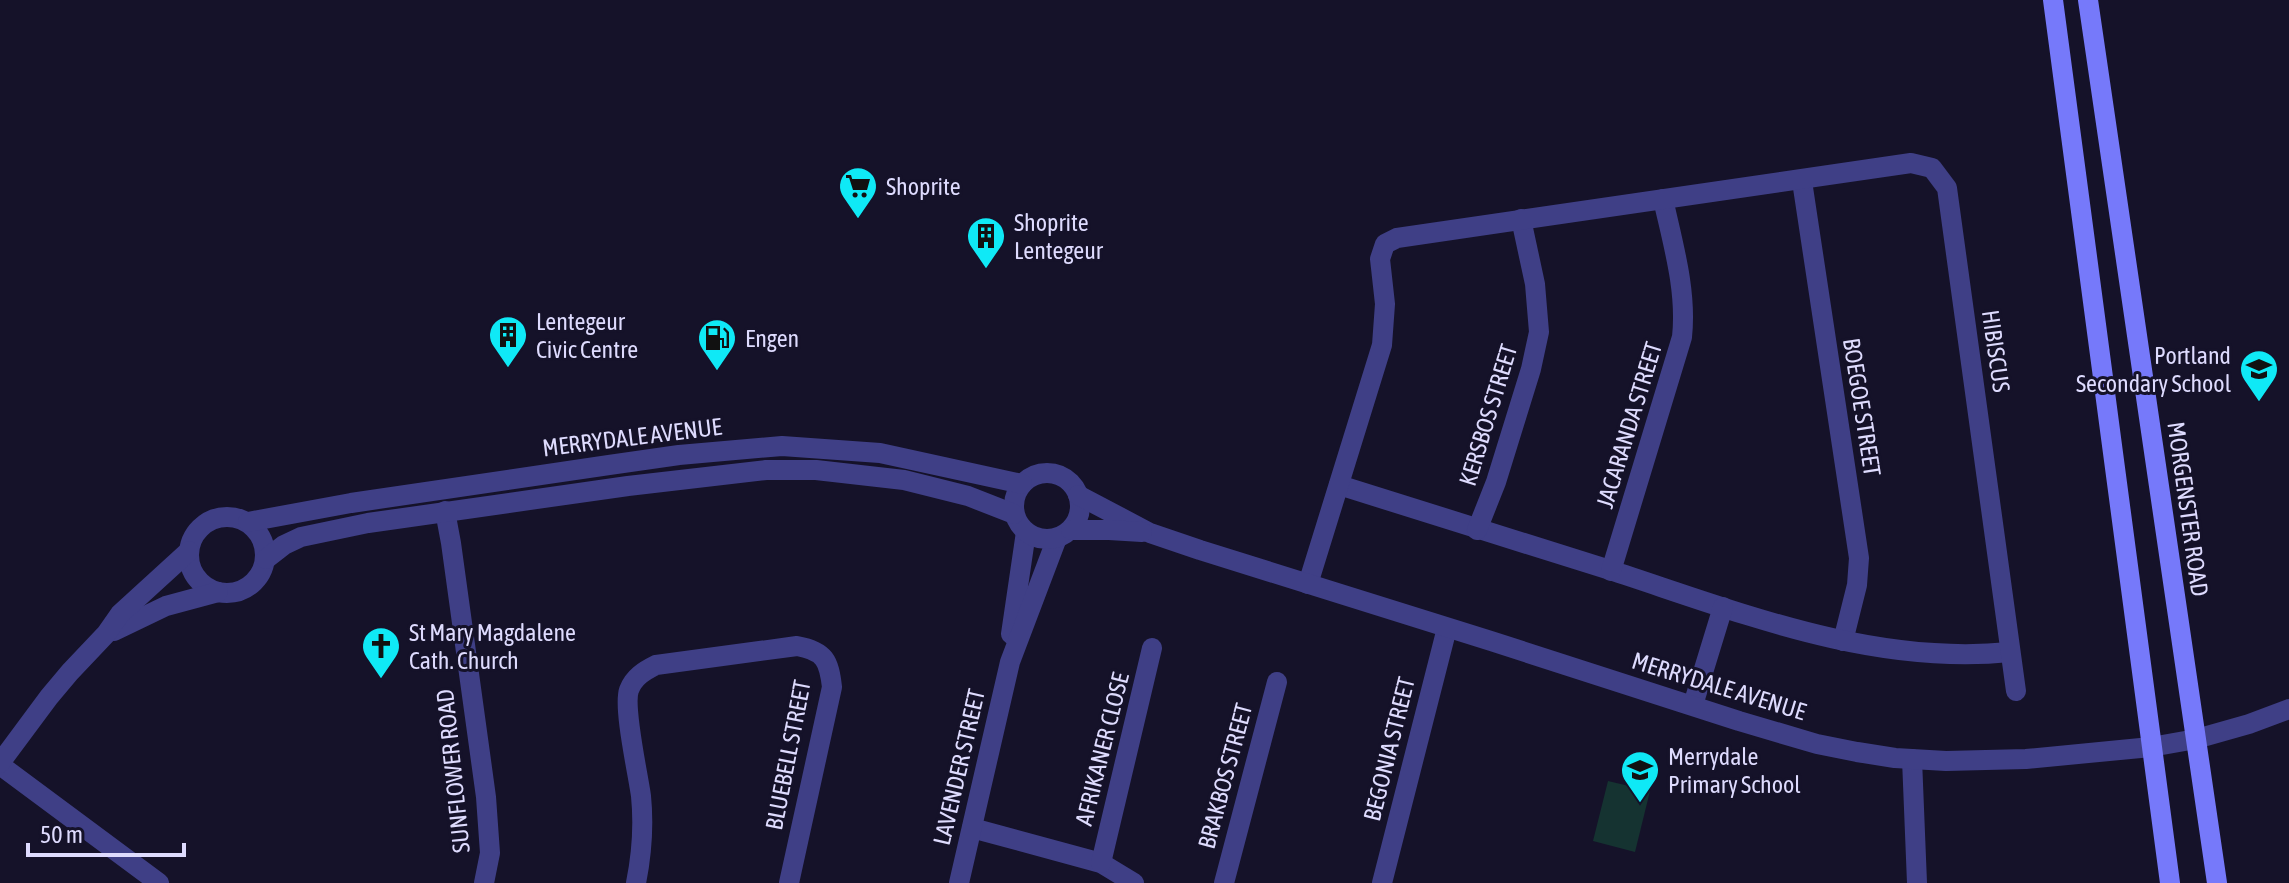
<svg xmlns="http://www.w3.org/2000/svg" width="2289" height="883" font-family="'Asap Condensed',sans-serif">
  <style>
    .green { fill: #153331 }
    .lines { fill: none; stroke-linecap: round; stroke-linejoin: round }
    .minor { stroke: #3f3f86; stroke-width: 20 }
    .tertiary { stroke: #3f3f86; stroke-width: 20 }
    .secondary { stroke: #7679fa; stroke-width: 20 }
    .labels { text-anchor: middle; dominant-baseline: central; stroke-width: 6; stroke-linejoin: round; paint-order: stroke }
    .poi-label { font-size: 24px; fill: #dedbfe; stroke: #151229; text-anchor: start }
    .street-label { font-size: 24px; fill: #dedbfe; stroke: #151229 }
  </style>
  <rect width="100%" height="100%" fill="#151229"/>
  <!-- green -->
  <polygon class="green" points="1608,781 1650,791 1635,852 1593,841"/>
  <g class="lines">
    <!-- minor -->
    <g class="minor">
      <polyline points="1802,181 1859,558 1857,585 1843,641"/>
      <path d="M 1339,485 C 1429,514 1520,541 1610,570 C 1739,612 1872,666 2010,652"/>
      <polyline points="445,511 451,543 486,797 490,853 484,883"/>
      <polyline points="1477,530 1496,482 1531,369 1539,332 1535,284 1521,219"/>
      <path d="M 1611,571 L 1682,337 C 1687,291 1673,244 1663,199"/>
      <polyline points="1308,584 1382,345 1385,304 1380,259 1385,244 1397,238 1911,163 1932,168 1947,188 2016,691"/>
      <polyline points="1011,634 1026,532"/>
      <polyline points="1693,705 1723,607"/>
      <polyline points="1912,759 1917,883"/>
      <polyline points="0,765 159,883"/>
      <polyline points="972,828 1101,863 1134,883"/>
      <polyline points="1101,863 1152,648"/>
      <path d="M 636,883 C 642,853 644,826 641,796 C 638,774 623,707 629,690 C 634,677 644,671 656,665 L 797,646 C 825,651 829,661 832,687 L 789,883"/>
      <polyline points="959,883 1010,662 1057,538"/>
      <polyline points="1224,883 1277,682"/>
      <polyline points="1382,883 1447,628"/>
    </g>
    <!-- tertiary -->
    <g class="tertiary">
      <circle cx="1047" cy="506" r="33"/>
      <polyline points="1078,495 1150,533 1200,550 1491,641 1739,721 1817,744 1857,752 1895,758 1946,761 2026,759 2151,747 2196,739 2249,724 2289,709"/>
      <circle cx="227" cy="555" r="38"/>
      <polyline points="248,522 351,503 609,465 679,455 782,446 880,453 1022,484"/>
      <polyline points="1071,530 1109,530 1142,532"/>
      <polyline points="266,559 284,545 301,537 368,523 628,486 766,470 816,470 904,480 968,496 1014,514"/>
      <polyline points="114,631 166,606 218,592"/>
      <polyline points="0,763 49,697 70,672 106,634 120,614 189,551"/>
    </g>
    <!-- secondary -->
    <g class="secondary">
      <polyline points="2053,0 2170,883"/>
      <polyline points="2088,0 2217,883"/>
    </g>
  </g>
  <!-- icons -->
  <defs>
    <g id="supermarket-pin" transform="scale(2)"><path d="M0 17L-7.5 6A9.5 9.5 0 1 1 7.5 6Z" fill="#0fe9f6" stroke="#151229"/><path d="M-6-5.5h2.5l.6 2H6L4.5 2H-2.5L-4.4-4H-6ZM-1.5 3.2a1.3 1.3 0 1 0 .1 0ZM3 3.2a1.3 1.3 0 1 0 .1 0Z" fill="#111"/></g>
    <g id="building-pin" transform="scale(2)"><path d="M0 17L-7.5 6A9.5 9.5 0 1 1 7.5 6Z" fill="#0fe9f6" stroke="#151229"/><path d="M-4-6H4V6H1V3H-1V6H-4ZM-2.5-4.3h1.7v1.8h-1.7ZM.8-4.3h1.7v1.8H.8ZM-2.5-1h1.7V.8h-1.7ZM.8-1h1.7V.8H.8Z" fill="#111"/></g>
    <g id="fuel-pin" transform="scale(2)"><path d="M0 17L-7.5 6A9.5 9.5 0 1 1 7.5 6Z" fill="#0fe9f6" stroke="#151229"/><path d="M-5.5-6h7V0h2V4h1.3V-2.5L3-4.5l.8-.8L6-3V5H2.5V1h-1V6h-7ZM-4.2-4.7v3.2H.2V-4.7Z" fill="#111"/></g>
    <g id="school-pin" transform="scale(2)"><path d="M0 17L-7.5 6A9.5 9.5 0 1 1 7.5 6Z" fill="#0fe9f6" stroke="#151229"/><path d="M0-5L7-2L0 1L-7-2ZM-4 1L0 2.5L4 1V4Q0 6-4 4Z" fill="#111"/></g>
    <g id="church-pin" transform="scale(2)"><path d="M0 17L-7.5 6A9.5 9.5 0 1 1 7.5 6Z" fill="#0fe9f6" stroke="#151229"/><path d="M-1.2-6h2.4v3.5h3.3v2.4h-3.3V6h-2.4V-.1h-3.3v-2.4h3.3Z" fill="#111"/></g>
  </defs>
  <g fill-rule="evenodd">
    <use href="#supermarket-pin" x="858" y="186"/>
    <use href="#building-pin" x="986" y="236"/>
    <use href="#building-pin" x="508" y="335"/>
    <use href="#fuel-pin" x="717" y="338"/>
    <use href="#school-pin" x="2259" y="369"/>
    <use href="#church-pin" x="381" y="646"/>
    <use href="#school-pin" x="1640" y="770"/>
  </g>
  <g class="labels">
    <!-- poi labels -->
    <g class="poi-label">
      <text x="886" y="186">Shoprite</text>
      <text x="1014" y="222">Shoprite<tspan x="1014" dy="28">Lentegeur</tspan></text>
      <text x="536" y="321">Lentegeur<tspan x="536" dy="28">Civic Centre</tspan></text>
      <text x="745" y="338">Engen</text>
      <text x="2231" y="355" text-anchor="end">Portland<tspan x="2231" dy="28">Secondary School</tspan></text>
      <text x="409" y="632">St Mary Magdalene<tspan x="409" dy="28">Cath. Church</tspan></text>
      <text x="1668" y="756">Merrydale<tspan x="1668" dy="28">Primary School</tspan></text>
    </g>
    <!-- street labels -->
    <g class="street-label">
      <text transform="translate(1996 351) rotate(82)">HIBISCUS</text>
      <text transform="translate(1862 407) rotate(81)">BOEGOE STREET</text>
      <text transform="translate(1488 415) rotate(-73)">KERSBOS STREET</text>
      <text transform="translate(1629 425) rotate(-73)">JACARANDA STREET</text>
      <text transform="translate(632 437) rotate(-7)">MERRYDALE AVENUE</text>
      <text transform="translate(2188 509) rotate(82)">MORGENSTER ROAD</text>
      <text transform="translate(1719 686) rotate(17)">MERRYDALE AVENUE</text>
      <text transform="translate(1102 749) rotate(-76)">AFRIKANER CLOSE</text>
      <text transform="translate(1389 749) rotate(-76)">BEGONIA STREET</text>
      <text transform="translate(788 755) rotate(-79)">BLUEBELL STREET</text>
      <text transform="translate(959 767) rotate(-77)">LAVENDER STREET</text>
      <text transform="translate(453 771) rotate(-96)">SUNFLOWER ROAD</text>
      <text transform="translate(1225 776) rotate(-75)">BRAKBOS STREET</text>
    </g>
  </g>
  <!-- scale -->
  <path d="M28 843v12h156v-12" fill="none" stroke="#dedbfe" stroke-width="4"/>
  <text x="40" y="843" font-size="24" fill="#dedbfe" stroke="#151229" stroke-width="6" paint-order="stroke">50 m</text>
</svg>
